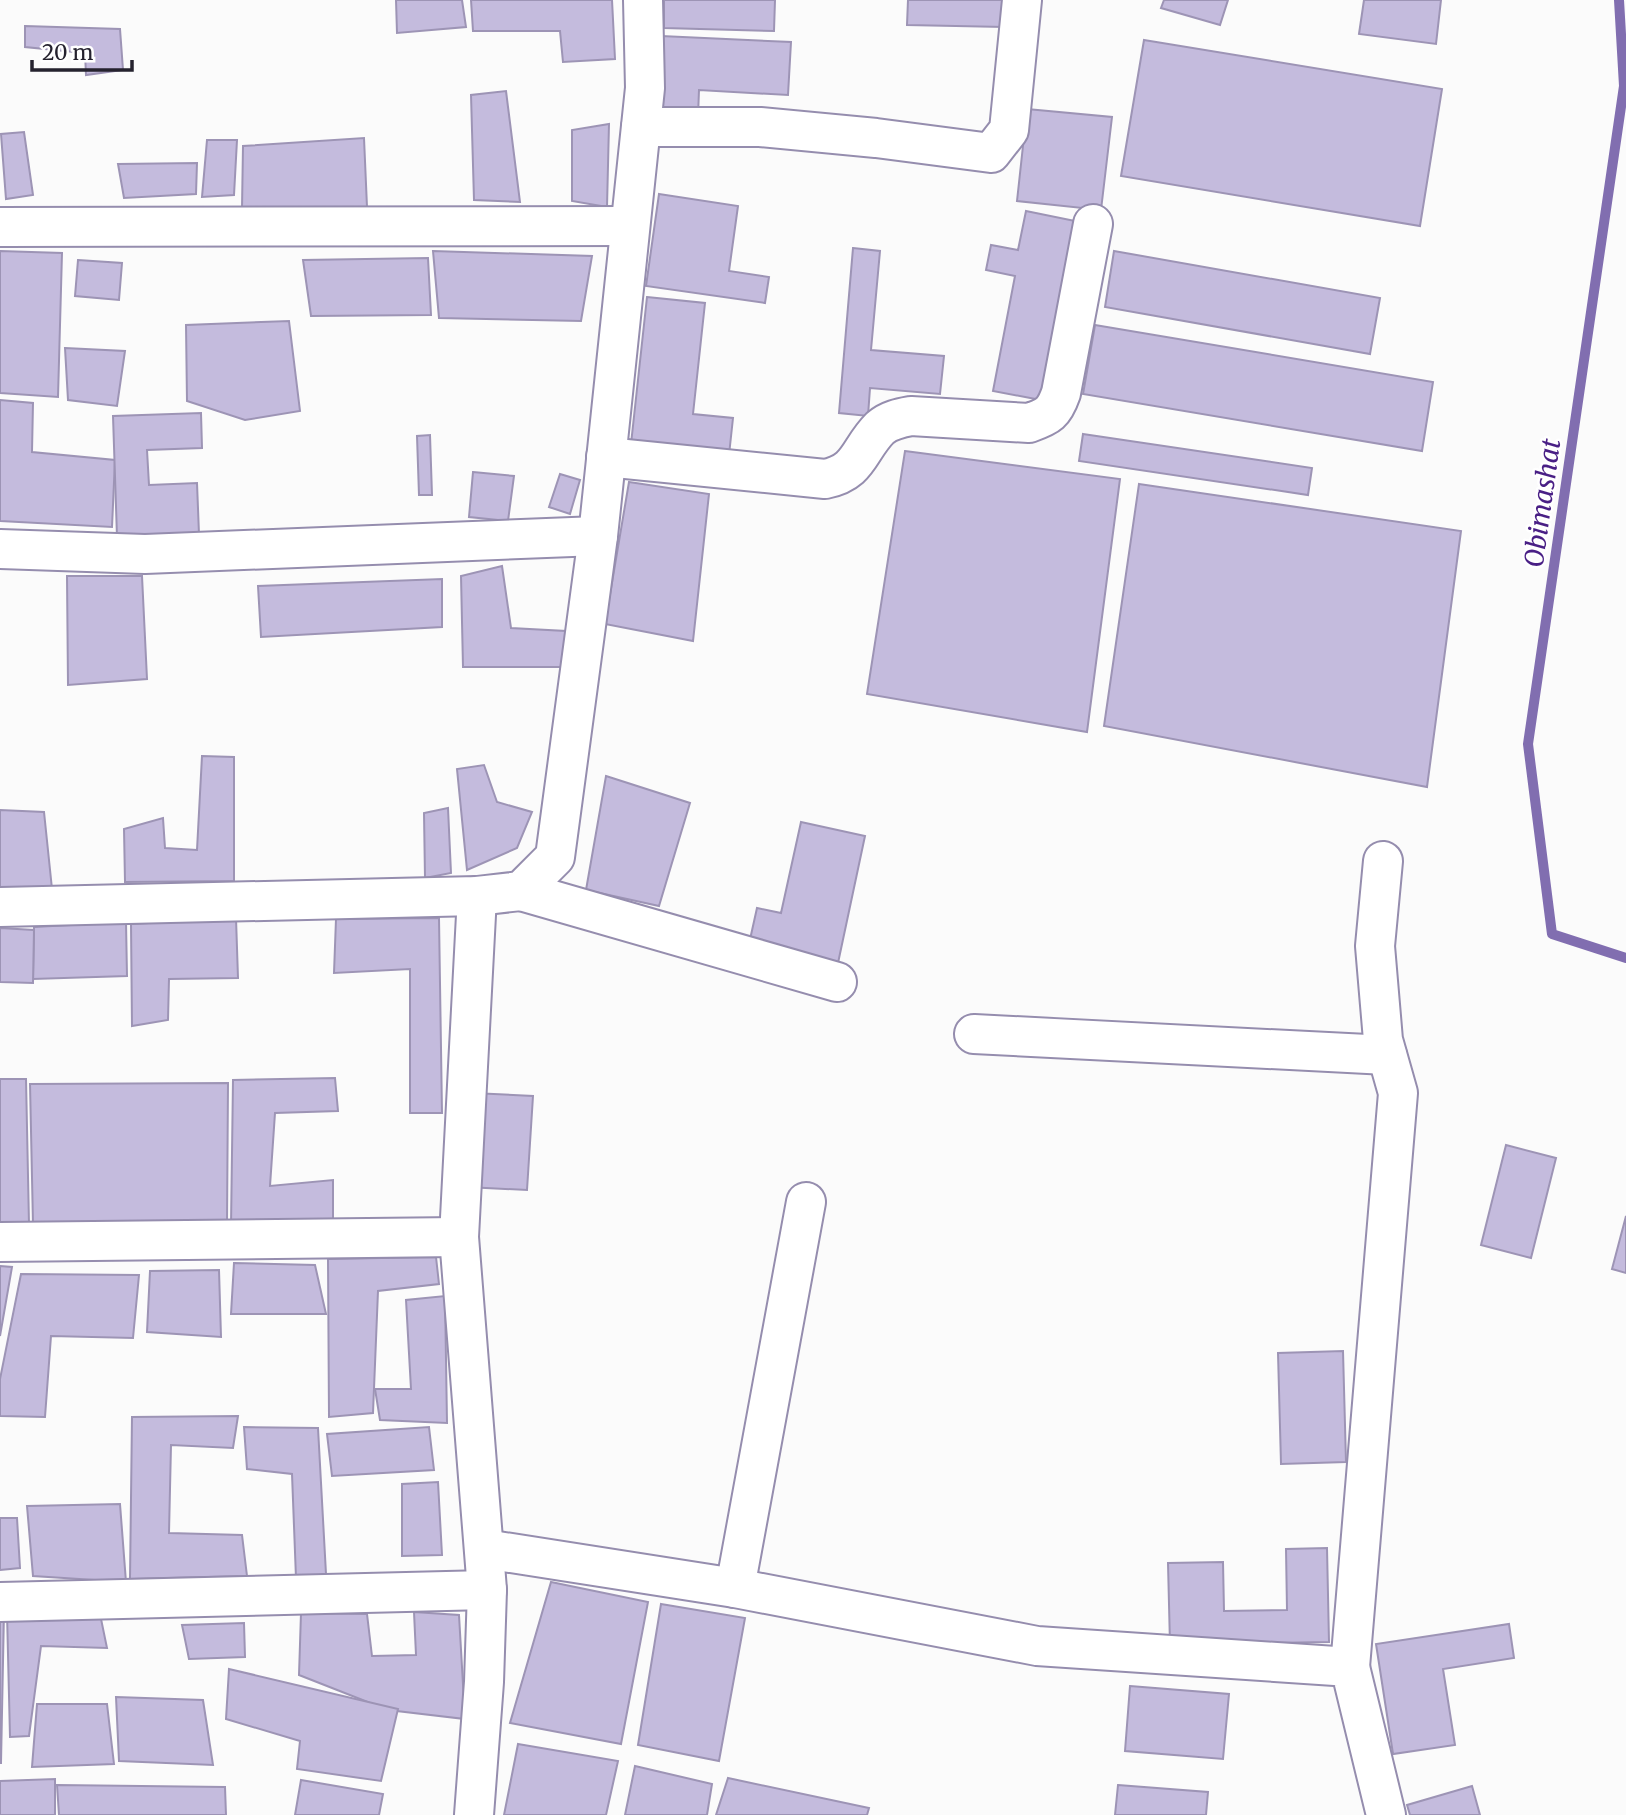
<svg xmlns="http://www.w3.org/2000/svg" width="1626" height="1815" font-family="Merriweather,serif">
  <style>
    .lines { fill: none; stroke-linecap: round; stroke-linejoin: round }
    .stream { stroke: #816eb0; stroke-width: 10 }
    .building { fill: #c4bbdd; stroke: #9d94b5; stroke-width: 2 }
    .minor-casing { stroke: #958dae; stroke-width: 42 }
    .minor { stroke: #fff; stroke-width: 38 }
    .labels { text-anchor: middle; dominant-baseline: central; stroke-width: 5; stroke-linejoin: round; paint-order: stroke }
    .water-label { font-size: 26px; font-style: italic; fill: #491f85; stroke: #fff }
  </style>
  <rect width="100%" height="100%" fill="#fbfbfb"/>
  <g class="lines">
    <!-- stream -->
    <polyline class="stream" points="1619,0 1624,86 1528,744 1552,934 1626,958"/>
  </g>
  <!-- building -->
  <g class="building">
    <polygon points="396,0 462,0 466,27 397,33"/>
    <polygon points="471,0 612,0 615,59 563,62 560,31 473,31"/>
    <polygon points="664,0 775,0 774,31 664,28"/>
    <polygon points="908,0 1005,0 1004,27 907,25"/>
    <polygon points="1164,0 1228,0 1220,25 1161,8"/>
    <polygon points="1364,0 1441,0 1436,44 1359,34"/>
    <polygon points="25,26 120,29 123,70 86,75 85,53 25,47"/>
    <polygon points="661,36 791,42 788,95 699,90 698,117 661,116"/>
    <polygon points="1144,40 1442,89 1420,226 1121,176"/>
    <polygon points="506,91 520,202 474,200 471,95"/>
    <polygon points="1027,109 1112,117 1101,210 1017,201"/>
    <polygon points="609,124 607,207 572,201 572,130"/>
    <polygon points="24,132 33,195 6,199 1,134"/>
    <polygon points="364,138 367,207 242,208 243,146"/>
    <polygon points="207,140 237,140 234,195 202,197"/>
    <polygon points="197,163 196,194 124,198 118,164"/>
    <polygon points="659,194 738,206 729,271 769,277 765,303 646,286"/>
    <polygon points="1026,211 1080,222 1046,401 993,391 1015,276 986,270 991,245 1018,250"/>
    <polygon points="853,248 880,251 871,350 944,356 940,394 870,388 868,416 839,413"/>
    <polygon points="0,251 62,253 58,397 0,393"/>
    <polygon points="433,251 592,256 581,321 439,318"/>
    <polygon points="1114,251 1380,298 1370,354 1105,307"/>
    <polygon points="428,258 431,315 311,316 303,260"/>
    <polygon points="78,260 122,263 119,300 75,296"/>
    <polygon points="647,297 705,303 693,414 733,418 729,455 631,444"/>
    <polygon points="289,321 300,411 245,420 187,401 186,325"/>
    <polygon points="1095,325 1433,382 1422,451 1083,394"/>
    <polygon points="65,348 125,351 117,406 68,400"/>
    <polygon points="0,400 33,403 32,452 115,460 112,527 0,521"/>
    <polygon points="201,413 202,448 147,450 149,485 197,483 199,534 117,537 113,416"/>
    <polygon points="1083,434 1312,468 1308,495 1079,461"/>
    <polygon points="430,435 432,495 419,495 417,436"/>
    <polygon points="905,451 1120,479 1087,732 867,694"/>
    <polygon points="473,472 514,476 508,521 469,517"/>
    <polygon points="560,474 580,480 570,514 549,507"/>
    <polygon points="629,482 709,494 693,641 605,624"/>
    <polygon points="1139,484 1461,531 1427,787 1104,726"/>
    <polygon points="502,566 511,628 566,631 566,667 463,667 461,576"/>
    <polygon points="67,576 142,576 147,679 68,685"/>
    <polygon points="442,579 442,627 261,637 258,586"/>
    <polygon points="202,756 234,757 234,881 125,882 124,829 163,818 165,848 197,850"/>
    <polygon points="484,765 497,802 532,812 517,848 467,870 457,769"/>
    <polygon points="606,776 690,803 659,906 586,890"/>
    <polygon points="448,808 451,873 425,878 424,813"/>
    <polygon points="0,810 44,812 52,889 0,889"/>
    <polygon points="801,822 865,836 838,963 749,944 757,908 781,913"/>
    <polygon points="236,918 238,978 169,979 168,1020 132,1026 131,924"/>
    <polygon points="439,918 442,1113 410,1113 410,969 334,973 336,919"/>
    <polygon points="126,922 127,976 33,979 34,927"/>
    <polygon points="0,928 34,930 33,983 0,982"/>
    <polygon points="335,1078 338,1111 275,1113 270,1186 333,1180 333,1228 231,1226 233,1080"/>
    <polygon points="0,1079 26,1079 29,1224 0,1224"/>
    <polygon points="228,1083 227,1224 33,1224 30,1084"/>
    <polygon points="472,1093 533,1096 527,1190 467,1187"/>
    <polygon points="1506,1145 1556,1158 1531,1258 1481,1245"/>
    <polygon points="1626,1216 1626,1273 1612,1269"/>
    <polygon points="436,1257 439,1284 378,1291 373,1413 329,1417 328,1259"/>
    <polygon points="234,1263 315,1265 326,1314 231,1314"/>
    <polygon points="0,1266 12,1267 0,1336"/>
    <polygon points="219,1270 221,1337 147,1332 150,1271"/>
    <polygon points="21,1274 139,1275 133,1338 51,1336 45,1417 0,1416 0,1379"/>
    <polygon points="445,1296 447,1423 380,1420 375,1389 411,1389 406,1300"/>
    <polygon points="1343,1351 1346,1462 1281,1464 1278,1353"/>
    <polygon points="238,1416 233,1448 171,1445 169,1533 242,1535 247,1576 130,1579 132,1417"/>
    <polygon points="244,1427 318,1428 326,1574 296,1578 292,1474 247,1469"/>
    <polygon points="429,1427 434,1470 332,1476 327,1434"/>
    <polygon points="438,1482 442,1555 402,1556 402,1484"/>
    <polygon points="120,1504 126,1582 33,1576 27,1506"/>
    <polygon points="0,1518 17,1518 20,1568 0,1570"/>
    <polygon points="1327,1548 1329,1642 1170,1645 1168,1563 1223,1562 1224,1611 1287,1610 1286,1549"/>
    <polygon points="551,1582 648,1602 621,1744 510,1723"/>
    <polygon points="661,1604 745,1618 719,1761 638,1745"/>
    <polygon points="0,1611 4,1611 1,1763 0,1763"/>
    <polygon points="414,1612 459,1615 465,1719 388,1710 299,1675 301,1613 367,1614 372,1656 416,1655"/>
    <polygon points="7,1613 100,1614 107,1648 41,1646 29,1736 10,1737"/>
    <polygon points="244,1623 245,1657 189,1659 182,1625"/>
    <polygon points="1509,1624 1514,1658 1443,1669 1455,1745 1393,1754 1376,1644"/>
    <polygon points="229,1669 398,1709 381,1781 297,1769 300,1741 226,1719"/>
    <polygon points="1130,1686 1229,1694 1223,1759 1125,1751"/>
    <polygon points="116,1697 203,1700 213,1765 119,1761"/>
    <polygon points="37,1704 107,1704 114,1764 32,1767"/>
    <polygon points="518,1744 618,1761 606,1815 504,1815"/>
    <polygon points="635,1766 712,1784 707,1815 625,1815"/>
    <polygon points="728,1778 869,1808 867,1815 716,1815"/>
    <polygon points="55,1779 55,1815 0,1815 0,1781"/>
    <polygon points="301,1780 383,1794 379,1815 295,1815"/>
    <polygon points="57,1785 225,1787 226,1815 59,1815"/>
    <polygon points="1118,1785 1208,1792 1206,1815 1115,1815"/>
    <polygon points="1472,1786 1480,1815 1410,1815 1407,1805"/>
  </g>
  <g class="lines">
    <!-- minor casing -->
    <g class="minor-casing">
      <g id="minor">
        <polyline points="641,127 760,127 876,138 991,153 1009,130 1022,0"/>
        <polyline points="0,227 629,226"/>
        <path d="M 606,457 L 825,479 C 860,472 858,450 880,428 C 889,420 900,418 911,416 L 1029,423 C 1049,416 1054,413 1061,393 L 1093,224"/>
        <polyline points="0,549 145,554 598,536"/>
        <polyline points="521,891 837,982"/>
        <polyline points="0,907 477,896 521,891 555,857 598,536 645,88 643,0"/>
        <polyline points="974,1034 1387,1055"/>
        <polyline points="0,1242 459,1237"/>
        <polyline points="485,1549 735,1588 1037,1646 1350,1667 1386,1815"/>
        <polyline points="735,1588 806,1202"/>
        <polyline points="0,1602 487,1590"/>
        <polyline points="1350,1667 1398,1093 1383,1040 1375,946 1383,861"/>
        <polyline points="474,1815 484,1682 487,1590 459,1237 477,896"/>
      </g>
    </g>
    <!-- minor -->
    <use href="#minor" class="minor"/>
  </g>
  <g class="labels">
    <!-- water labels -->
    <g class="water-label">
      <text transform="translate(1542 503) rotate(-82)">Obimashat</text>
    </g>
  </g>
  <!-- scale -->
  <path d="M32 60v10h100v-10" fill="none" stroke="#25222e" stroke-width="3.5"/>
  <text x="42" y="60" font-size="21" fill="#25222e" stroke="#ffffff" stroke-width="5" paint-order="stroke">20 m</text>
</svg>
